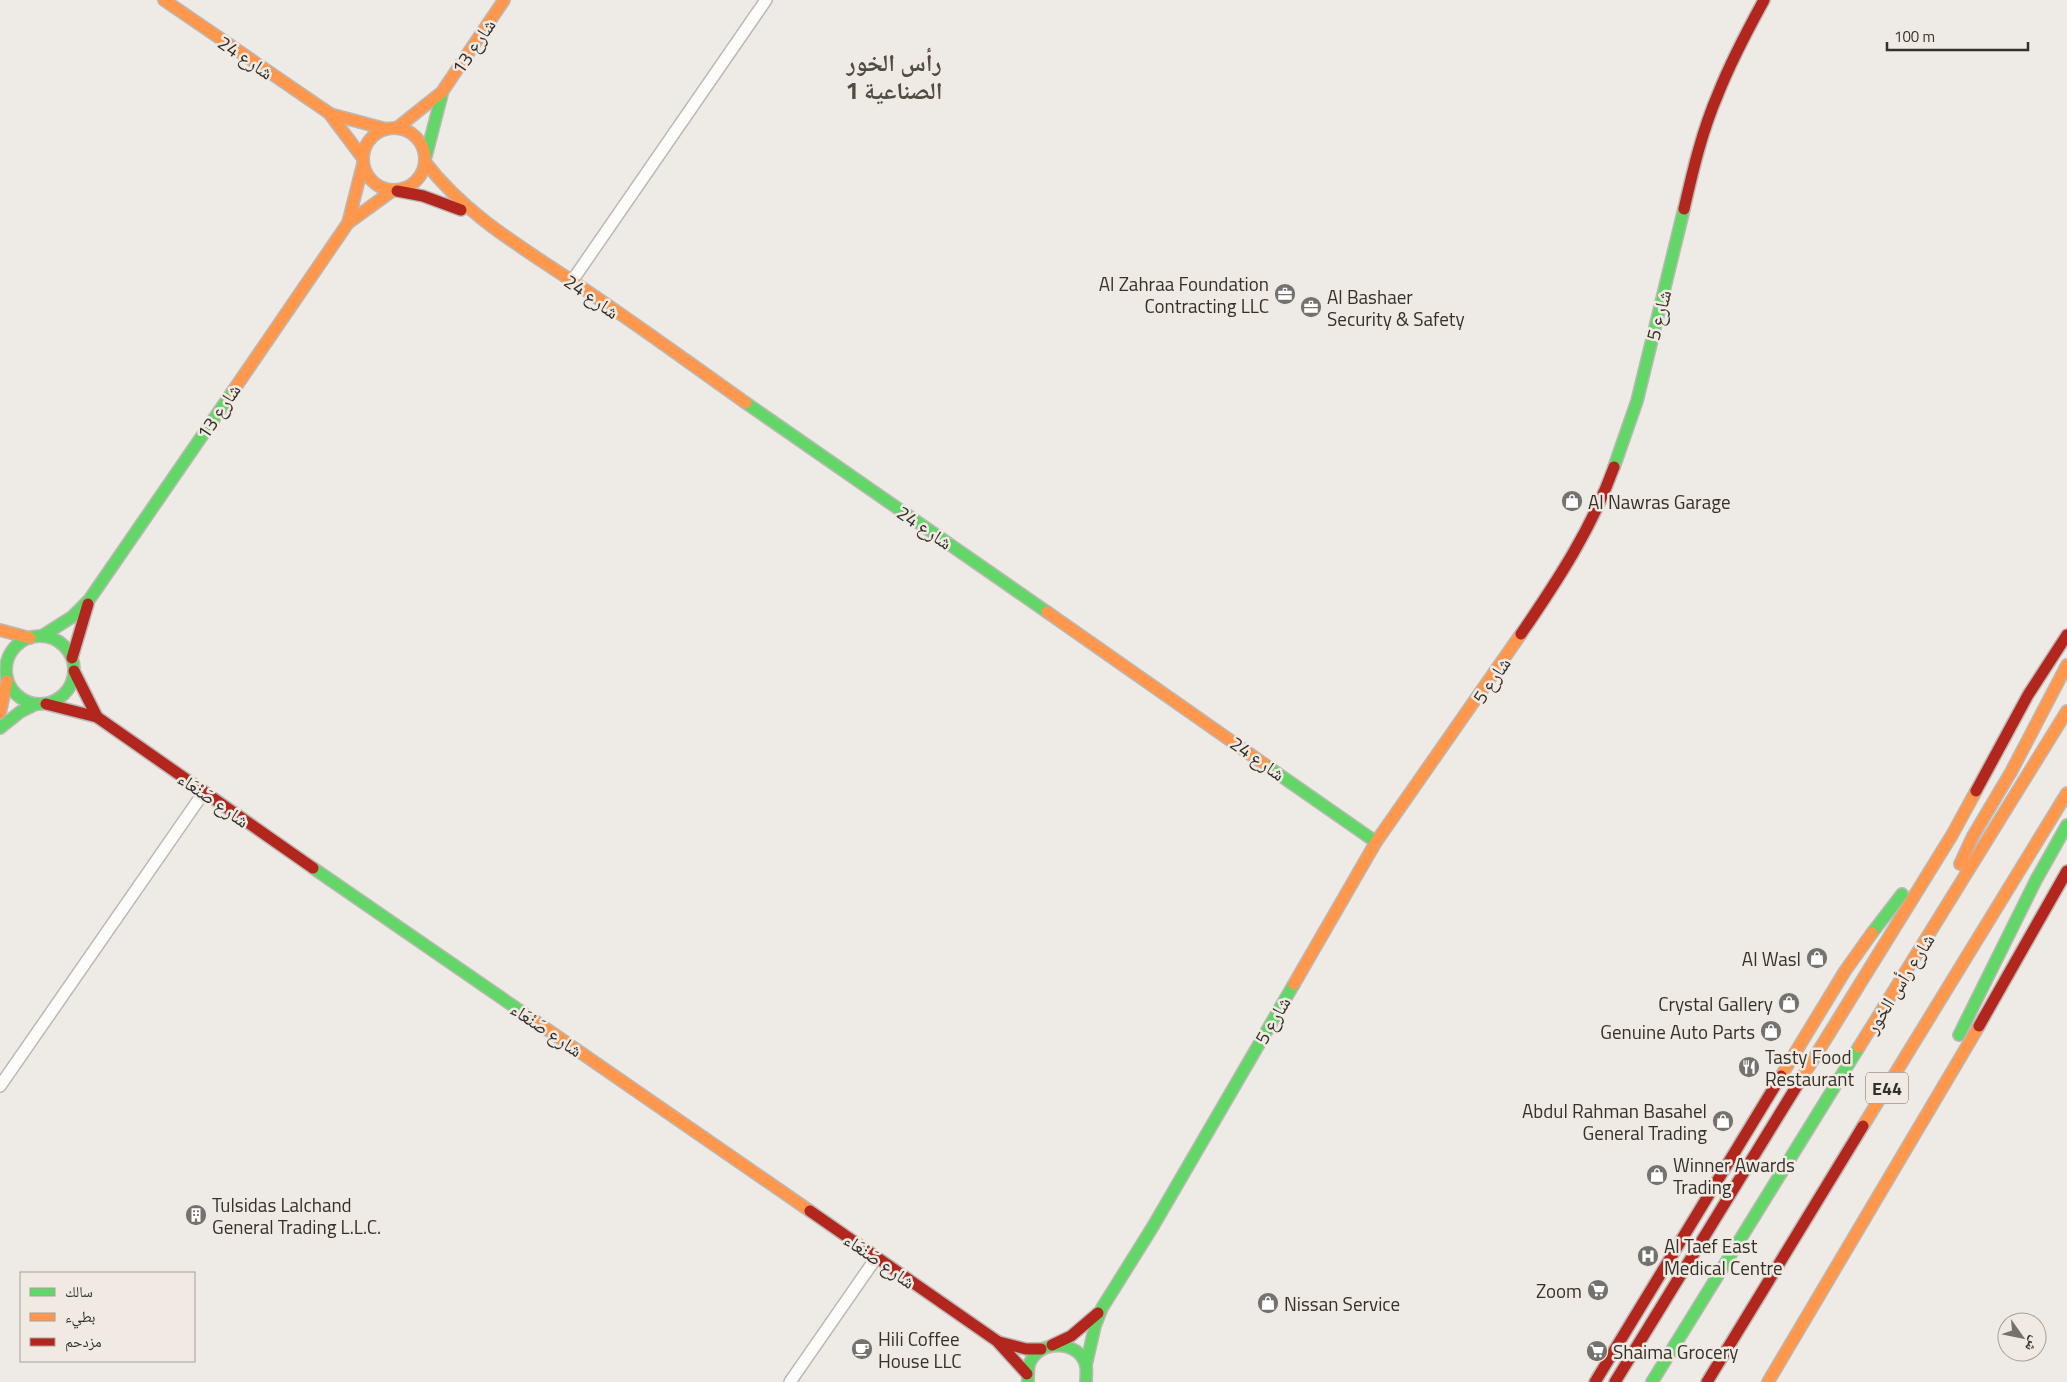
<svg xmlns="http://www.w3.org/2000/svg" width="2067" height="1382" font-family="'Titillium Web','Noto Naskh Arabic',sans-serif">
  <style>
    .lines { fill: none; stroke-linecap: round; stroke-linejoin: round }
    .street-casing { stroke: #bbb8b5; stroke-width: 14 }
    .fast-casing { stroke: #bbb8b5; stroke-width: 14 }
    .slow-casing { stroke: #bbb8b5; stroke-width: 14 }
    .jam-casing { stroke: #bbb8b5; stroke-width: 14 }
    .street { stroke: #fcfcfb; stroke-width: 11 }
    .fast { stroke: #63d668; stroke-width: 11 }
    .slow { stroke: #ff974d; stroke-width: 11 }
    .jam { stroke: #b3261e; stroke-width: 11 }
    .labels { text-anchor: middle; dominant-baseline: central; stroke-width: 5; stroke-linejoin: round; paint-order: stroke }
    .shield { fill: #f1eae2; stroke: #6c6863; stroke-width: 1 }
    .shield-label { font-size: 18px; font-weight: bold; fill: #33312d }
    .street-label { font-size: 19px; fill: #33312d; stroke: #f1eae2 }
    .poi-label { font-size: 19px; fill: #33312d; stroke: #f1eae2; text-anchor: start }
    .district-label { font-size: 24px; font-weight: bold; fill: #504b44; stroke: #f1eae2 }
  </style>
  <rect width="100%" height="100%" fill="#eeeae6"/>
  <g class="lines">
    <!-- street casing -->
    <g class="street-casing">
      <g id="street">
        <polyline points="572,281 766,0"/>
        <polyline points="0,1086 204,792"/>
        <polyline points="790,1382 876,1258"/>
      </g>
    </g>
    <!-- fast casing -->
    <g class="fast-casing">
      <g id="fast">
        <polyline points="426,156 442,94"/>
        <polyline points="746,403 1047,612"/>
        <polyline points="1614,467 1637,401 1684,209"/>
        <polyline points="42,636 72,617 89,600 233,391"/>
        <circle cx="40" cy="670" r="34"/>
        <polyline points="0,728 20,712 36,704"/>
        <polyline points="1264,764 1376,842"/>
        <polyline points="313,868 535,1021"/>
        <polyline points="1872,933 1902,894"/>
        <polyline points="1959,1035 2036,880 2067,825"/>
        <polyline points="1086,1365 1095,1326 1102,1308 1152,1228 1294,984"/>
        <path d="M 1028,1381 C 1028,1376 1028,1370 1029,1365 C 1037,1339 1080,1339 1086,1366 C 1087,1371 1086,1377 1086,1382"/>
        <polyline points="1652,1382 1859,1047"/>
      </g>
    </g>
    <!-- slow casing -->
    <g class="slow-casing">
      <g id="slow">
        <polyline points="164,0 329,113 362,157"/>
        <polyline points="330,114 386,129"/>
        <circle cx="394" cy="159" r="31"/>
        <polyline points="397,128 442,92 504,0"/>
        <path d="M 425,162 C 465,214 518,245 572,281 C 631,320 688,362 746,403"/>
        <polyline points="348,223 363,164"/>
        <polyline points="233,391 348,223 392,191"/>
        <polyline points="1047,612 1264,764"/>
        <polyline points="0,630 30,638"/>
        <polyline points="0,713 7,681"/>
        <polyline points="1960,864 1973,836 2011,772 2067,665"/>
        <polyline points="1294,984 1376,842 1521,634"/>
        <polyline points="535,1021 810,1211"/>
        <polyline points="1859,1047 2067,711"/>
        <polyline points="1781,1076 1845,971 1872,933"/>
        <polyline points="1798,1084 1952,835 1976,791"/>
        <polyline points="1863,1126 2067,793"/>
        <polyline points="1768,1382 1979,1026"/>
      </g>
    </g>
    <!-- jam casing -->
    <g class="jam-casing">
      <g id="jam">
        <polyline points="397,191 423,196 461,210"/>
        <path d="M 1684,209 C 1693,170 1702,131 1718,94 C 1731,61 1747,31 1764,0"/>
        <path d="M 1521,634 C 1558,580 1592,528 1614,467"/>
        <polyline points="72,658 88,604"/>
        <polyline points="74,671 97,717"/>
        <polyline points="46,704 97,717 313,868"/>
        <polyline points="1976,791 2028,695 2067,635"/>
        <polyline points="1979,1026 2067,871"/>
        <polyline points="810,1211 997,1341 1027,1374"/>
        <polyline points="999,1342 1026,1349 1041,1349"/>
        <polyline points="1052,1345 1071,1336 1098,1313"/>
        <polyline points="1595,1382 1781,1076"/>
        <polyline points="1615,1382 1798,1084"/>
        <polyline points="1707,1382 1863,1126"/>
      </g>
    </g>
    <!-- street -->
    <use href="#street" class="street"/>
    <!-- fast -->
    <use href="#fast" class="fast"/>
    <!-- slow -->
    <use href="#slow" class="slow"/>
    <!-- jam -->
    <use href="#jam" class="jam"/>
  </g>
  <!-- icons -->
  <defs>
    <g id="office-disc" transform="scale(1.125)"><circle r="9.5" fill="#74726e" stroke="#f1eae2"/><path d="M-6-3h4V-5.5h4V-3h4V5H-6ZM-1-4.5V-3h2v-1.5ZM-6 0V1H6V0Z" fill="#fff"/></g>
    <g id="shop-disc" transform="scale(1.125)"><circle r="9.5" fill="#74726e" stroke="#f1eae2"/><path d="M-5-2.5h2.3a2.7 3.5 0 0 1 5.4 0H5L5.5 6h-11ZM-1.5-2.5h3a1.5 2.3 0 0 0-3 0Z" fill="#fff"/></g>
    <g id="restaurant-disc" transform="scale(1.125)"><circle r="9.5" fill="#74726e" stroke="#f1eae2"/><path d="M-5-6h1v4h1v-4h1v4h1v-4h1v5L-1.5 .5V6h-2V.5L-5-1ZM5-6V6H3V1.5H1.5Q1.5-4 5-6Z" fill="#fff"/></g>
    <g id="building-disc" transform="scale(1.125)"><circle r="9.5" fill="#74726e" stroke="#f1eae2"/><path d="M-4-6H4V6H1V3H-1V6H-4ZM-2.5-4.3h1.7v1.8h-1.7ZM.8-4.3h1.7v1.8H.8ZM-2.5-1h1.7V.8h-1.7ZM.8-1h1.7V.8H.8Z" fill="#fff"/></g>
    <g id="hospital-disc" transform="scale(1.125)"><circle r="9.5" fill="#74726e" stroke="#f1eae2"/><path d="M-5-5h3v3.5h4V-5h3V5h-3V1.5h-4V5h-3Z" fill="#fff"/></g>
    <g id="supermarket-disc" transform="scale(1.125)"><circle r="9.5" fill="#74726e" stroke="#f1eae2"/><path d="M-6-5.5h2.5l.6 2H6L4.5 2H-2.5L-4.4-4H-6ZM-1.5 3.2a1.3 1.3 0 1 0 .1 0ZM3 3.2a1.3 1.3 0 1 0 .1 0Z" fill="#fff"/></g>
    <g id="cafe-disc" transform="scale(1.125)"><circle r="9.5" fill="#74726e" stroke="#f1eae2"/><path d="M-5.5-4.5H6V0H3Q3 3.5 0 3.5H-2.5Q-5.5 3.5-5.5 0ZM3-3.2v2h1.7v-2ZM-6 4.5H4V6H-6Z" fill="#fff"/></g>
  </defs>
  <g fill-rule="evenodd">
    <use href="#office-disc" x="1285" y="294"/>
    <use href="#office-disc" x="1311" y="307"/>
    <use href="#shop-disc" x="1572" y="501"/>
    <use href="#shop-disc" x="1817" y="958"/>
    <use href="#shop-disc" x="1789" y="1003"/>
    <use href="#shop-disc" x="1771" y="1031"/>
    <use href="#restaurant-disc" x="1749" y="1067"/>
    <use href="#shop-disc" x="1723" y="1121"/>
    <use href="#shop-disc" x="1657" y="1175"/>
    <use href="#building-disc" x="196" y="1215"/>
    <use href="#hospital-disc" x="1648" y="1256"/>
    <use href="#supermarket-disc" x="1598" y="1290"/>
    <use href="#shop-disc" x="1268" y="1303"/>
    <use href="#cafe-disc" x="862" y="1349"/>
    <use href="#supermarket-disc" x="1597" y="1351"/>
  </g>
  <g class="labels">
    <!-- shield labels -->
    <rect class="shield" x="1866" y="1072.5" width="42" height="31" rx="4"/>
    <g class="shield-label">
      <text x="1887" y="1088">E44</text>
    </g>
    <!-- street labels -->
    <g class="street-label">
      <text transform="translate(473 46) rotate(-56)">شارع 13</text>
      <text transform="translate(246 57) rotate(34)">شارع 24</text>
      <text transform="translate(592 296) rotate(35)">شارع 24</text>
      <text transform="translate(1658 315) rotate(-76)">شارع 5</text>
      <text transform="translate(218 411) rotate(-56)">شارع 13</text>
      <text transform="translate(925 527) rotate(34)">شارع 24</text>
      <text transform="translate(1491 680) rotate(-56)">شارع 5</text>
      <text transform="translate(1258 758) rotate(35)">شارع 24</text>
      <text transform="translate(214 799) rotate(35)">شارع صَنْعَاء</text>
      <text transform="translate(1899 983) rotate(-58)">شارع رأس الخور</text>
      <text transform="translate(1272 1020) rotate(-60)">شارع 5</text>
      <text transform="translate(547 1029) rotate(34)">شارع صَنْعَاء</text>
      <text transform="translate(880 1260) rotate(35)">شارع صَنْعَاء</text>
    </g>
    <!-- poi labels -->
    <g class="poi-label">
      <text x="1269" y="283" text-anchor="end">Al Zahraa Foundation<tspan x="1269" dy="22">Contracting LLC</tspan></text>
      <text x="1327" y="296">Al Bashaer<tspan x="1327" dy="22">Security &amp; Safety</tspan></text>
      <text x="1588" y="501">Al Nawras Garage</text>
      <text x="1801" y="958" text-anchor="end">Al Wasl</text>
      <text x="1773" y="1003" text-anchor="end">Crystal Gallery</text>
      <text x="1755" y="1031" text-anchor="end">Genuine Auto Parts</text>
      <text x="1765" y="1056">Tasty Food<tspan x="1765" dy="22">Restaurant</tspan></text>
      <text x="1707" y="1110" text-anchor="end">Abdul Rahman Basahel<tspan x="1707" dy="22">General Trading</tspan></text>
      <text x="1673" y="1164">Winner Awards<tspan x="1673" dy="22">Trading</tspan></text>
      <text x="212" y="1204">Tulsidas Lalchand<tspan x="212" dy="22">General Trading L.L.C.</tspan></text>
      <text x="1664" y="1245">Al Taef East<tspan x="1664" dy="22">Medical Centre</tspan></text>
      <text x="1582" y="1290" text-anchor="end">Zoom</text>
      <text x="1284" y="1303">Nissan Service</text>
      <text x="878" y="1338">Hili Coffee<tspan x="878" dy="22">House LLC</tspan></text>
      <text x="1613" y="1351">Shaima Grocery</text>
    </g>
    <!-- district labels -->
    <g class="district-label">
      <text x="894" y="62">رأس الخور<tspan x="894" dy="28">الصناعية 1</tspan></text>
    </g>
  </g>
  <!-- legend -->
  <rect x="20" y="1272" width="175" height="90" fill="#f1eae2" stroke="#a5a09a"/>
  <rect x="30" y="1288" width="25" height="8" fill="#63d668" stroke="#a5a09a"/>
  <text x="65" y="1297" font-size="15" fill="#33312d">سالك</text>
  <rect x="30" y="1313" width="25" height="8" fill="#ff974d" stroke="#a5a09a"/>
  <text x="65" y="1322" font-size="15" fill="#33312d">بطيء</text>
  <rect x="30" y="1338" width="25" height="8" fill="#b3261e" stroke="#a5a09a"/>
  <text x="65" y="1347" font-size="15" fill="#33312d">مزدحم</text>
  <!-- north arrow -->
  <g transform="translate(2022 1337) rotate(123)"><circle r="24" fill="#f1eae2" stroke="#a5a09a"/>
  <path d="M0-4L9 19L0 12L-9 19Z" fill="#74726e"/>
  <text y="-8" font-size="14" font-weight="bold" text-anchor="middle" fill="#33312d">ش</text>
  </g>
  <!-- scale -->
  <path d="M1887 42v8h141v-8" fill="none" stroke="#33312d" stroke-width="2.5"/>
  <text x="1894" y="42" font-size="15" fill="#33312d" stroke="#f1eae2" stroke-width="4" paint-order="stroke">100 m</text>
</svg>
